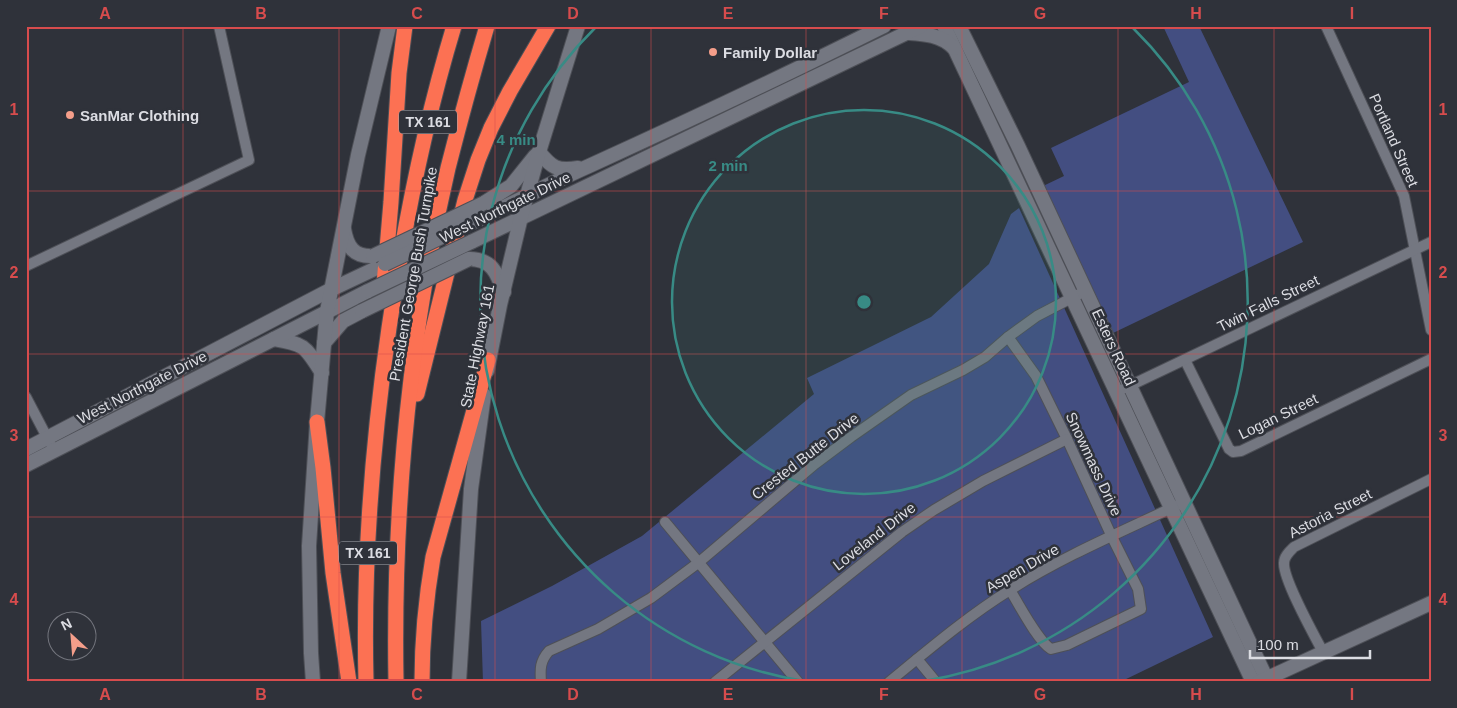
<svg xmlns="http://www.w3.org/2000/svg" width="1457" height="708" font-family="Helvetica,sans-serif">
  <style>
    .green { fill: #434e81 }
    .lines { fill: none; stroke-linecap: round; stroke-linejoin: round }
    .street-casing { stroke: #4e5057; stroke-width: 12 }
    .secondary-casing { stroke: #4e5057; stroke-width: 16 }
    .highway-casing { stroke: #4e5057; stroke-width: 17 }
    .street { stroke: #747781; stroke-width: 10 }
    .secondary { stroke: #747781; stroke-width: 14 }
    .highway { stroke: #fc7153; stroke-width: 15 }
    .secondary-bridge-casing { stroke: #4e5057; stroke-width: 16; stroke-linecap: butt }
    .secondary-bridge { stroke: #747781; stroke-width: 14 }
    .grid { fill: none; stroke: #d74c4d; stroke-width: 1; stroke-opacity: 0.55 }
    .ring { fill: none; stroke: #388b85; stroke-width: 2.5 }
    .poi-dot { fill: #f49e8a; stroke: #2f323a; stroke-width: 2 }
    .labels { text-anchor: middle; dominant-baseline: central; stroke-width: 5; stroke-linejoin: round; paint-order: stroke }
    .shield { fill: #2f323a; stroke: #a8aab0; stroke-width: 1 }
    .shield-label { font-size: 14px; font-weight: bold; fill: #dcdde3 }
    .poi-label { font-size: 15px; font-weight: bold; fill: #dcdde3; stroke: #2f323a; text-anchor: start }
    .street-label { font-size: 15px; fill: #dcdde3; stroke: #2f323a }
    .centre { fill: #388b85; stroke: #2f323a; stroke-width: 2.5 }
    .ring-label { font-size: 15px; text-anchor: middle; font-weight: bold; fill: #388b85; stroke: #2f323a; stroke-width: 5; stroke-linejoin: round; paint-order: stroke }
    .neatline { fill: none; stroke: #d74c4d; stroke-width: 2 }
    .grid-label { font-size: 16px; text-anchor: middle; font-weight: bold; fill: #d74c4d }
  </style>
  <rect width="100%" height="100%" fill="#2f323a"/>
  <!-- green -->
  <g class="green">
    <polygon points="1163,26 1199,26 1303,242 1111,334 1041,187 1064,176 1051,148 1189,82"/>
    <polygon points="1019,208 1213,637 1120,682 483,682 481,621 552,586 642,536 814,394 807,378 931,317 989,264 1011,214"/>
  </g>
  <g class="lines">
    <!-- street casing -->
    <g class="street-casing">
      <g id="street">
        <polyline points="1326,26 1404,196 1431,330"/>
        <polyline points="26,266 249,160 219,26"/>
        <path d="M 1008,337 L 1036,376 L 1067,439 L 1112,537 L 1138,589 L 1141,609 L 1067,645 L 1051,649 C 1037,640 1019,604 1010,590"/>
        <polyline points="1185,360 1229,449 1233,452 1241,451 1431,359"/>
        <polyline points="1125,388 1431,242"/>
        <polyline points="26,397 50,443"/>
        <polyline points="665,522 798,682"/>
        <path d="M 1323,652 C 1314,635 1283,579 1284,563 C 1284,556 1290,551 1294,547 L 1431,479"/>
        <polyline points="917,659 936,682"/>
        <path d="M 541,682 C 540,669 540,661 549,651 L 598,629 L 651,598 L 698,563 L 815,464 L 851,437 L 911,395 L 963,370 L 985,357 L 1008,337 L 1037,316 L 1085,291"/>
        <polyline points="715,682 902,532 934,510 983,481 1067,439"/>
        <path d="M 889,682 C 928,650 968,616 1010,590 C 1065,555 1126,530 1184,502"/>
      </g>
    </g>
    <!-- secondary casing -->
    <g class="secondary-casing">
      <g id="secondary">
        <polyline points="944,26 1253,682"/>
        <polyline points="959,26 1018,146 1268,682"/>
        <path d="M 909,33 C 925,34 941,35 954,48"/>
        <path d="M 539,152 C 552,168 557,171 578,168"/>
        <polyline points="484,203 511,186 535,156"/>
        <path d="M 473,222 C 512,204 550,183 589,166 C 688,121 786,75 884,26"/>
        <path d="M 344,229 C 347,247 354,257 373,256"/>
        <polyline points="471,242 921,26"/>
        <path d="M 469,259 C 492,259 497,273 504,292"/>
        <path d="M 274,339 C 305,344 305,346 322,373"/>
        <polyline points="324,343 343,321 362,311"/>
        <polyline points="487,371 500,305 521,217 539,152 578,26"/>
        <polyline points="26,449 330,290 385,264"/>
        <polyline points="26,465 368,291"/>
        <polyline points="313,682 311,653 309,546 317,422 327,311 358,155 389,26"/>
        <polyline points="459,682 471,489 484,395"/>
        <polyline points="1259,682 1431,603"/>
      </g>
    </g>
    <!-- highway casing -->
    <g class="highway-casing">
      <g id="highway">
        <polyline points="383,296 391,202 399,73 405,26"/>
        <polyline points="417,394 465,200 478,160 491,128 510,91 548,26"/>
        <polyline points="317,422 323,468 333,573 349,682"/>
        <path d="M 366,682 C 363,564 372,445 389,328 C 404,226 424,125 454,26"/>
        <path d="M 396,682 C 393,510 409,336 448,168 C 460,121 473,73 487,26"/>
        <path d="M 422,682 C 422,640 426,598 433,557 L 488,360"/>
      </g>
    </g>
    <!-- street -->
    <use href="#street" class="street"/>
    <!-- secondary -->
    <use href="#secondary" class="secondary"/>
    <!-- highway -->
    <use href="#highway" class="highway"/>
    <!-- secondary-bridge casing -->
    <g class="secondary-bridge-casing">
      <g id="secondary-bridge">
        <polyline points="373,256 484,203"/>
        <polyline points="385,264 473,222"/>
        <polyline points="368,291 471,242"/>
        <polyline points="362,311 469,259"/>
      </g>
    </g>
    <!-- secondary-bridge -->
    <use href="#secondary-bridge" class="secondary-bridge"/>
  </g>
  <!-- grid -->
  <path class="grid" d="M 183,26 L 183,682M 339,26 L 339,682M 495,26 L 495,682M 651,26 L 651,682M 806,26 L 806,682M 962,26 L 962,682M 1118,26 L 1118,682M 1274,26 L 1274,682M 26,191 L 1431,191M 26,354 L 1431,354M 26,517 L 1431,517"/>
  <!-- distance rings -->
  <circle cx="864" cy="302" r="192" fill="#388b85" fill-opacity=".12"/>
  <g class="ring">
    <circle cx="864" cy="302" r="192"/>
    <path d="M804 681A384 384 0 0 1 595 28M1133 28A384 384 0 0 1 924 681"/>
  </g>
  <!-- markers -->
  <g class="poi-dot">
    <circle cx="713" cy="52" r="5"/>
    <circle cx="70" cy="115" r="5"/>
  </g>
  <g class="labels">
    <!-- shield labels -->
    <g class="shield">
      <rect x="399" y="110.5" width="58" height="23" rx="4"/>
      <rect x="339" y="541.5" width="58" height="23" rx="4"/>
    </g>
    <g class="shield-label">
      <text x="428" y="122">TX 161</text>
      <text x="368" y="553">TX 161</text>
    </g>
    <!-- poi labels -->
    <g class="poi-label">
      <text x="723" y="52">Family Dollar</text>
      <text x="80" y="115">SanMar Clothing</text>
    </g>
    <!-- street labels -->
    <g class="street-label">
      <text transform="translate(1394 140) rotate(66)">Portland Street</text>
      <text transform="translate(505 207) rotate(-26)">West Northgate Drive</text>
      <text transform="translate(413 274) rotate(-80)">President George Bush Turnpike</text>
      <text transform="translate(1268 303) rotate(-26)">Twin Falls Street</text>
      <text transform="translate(477 346) rotate(-79)">State Highway 161</text>
      <text transform="translate(1114 347) rotate(65)">Esters Road</text>
      <text transform="translate(142 387) rotate(-27)">West Northgate Drive</text>
      <text transform="translate(1278 416) rotate(-26)">Logan Street</text>
      <text transform="translate(805 456) rotate(-38)">Crested Butte Drive</text>
      <text transform="translate(1094 464) rotate(65)">Snowmass Drive</text>
      <text transform="translate(1330 513) rotate(-27)">Astoria Street</text>
      <text transform="translate(874 536) rotate(-38)">Loveland Drive</text>
      <text transform="translate(1022 568) rotate(-30)">Aspen Drive</text>
    </g>
  </g>
  <circle cx="864" cy="302" r="8" class="centre"/>
  <g class="ring-label">
    <text x="516" y="145">4 min</text>
    <text x="728" y="171">2 min</text>
  </g>
  <!-- border -->
  <rect width="1457" height="708" fill="none" stroke="#2f323a" stroke-width="55"/>
  <!-- north arrow -->
  <g transform="translate(72 636) rotate(334)"><circle r="24" fill="#2f323a" stroke="#74767e"/>
  <path d="M0-4L9 19L0 12L-9 19Z" fill="#f49e8a"/>
  <text y="-8" font-size="14" font-weight="bold" text-anchor="middle" fill="#dcdde3">N</text>
  </g>
  <!-- scale -->
  <path d="M1250 650v8h120v-8" fill="none" stroke="#dcdde3" stroke-width="2.5"/>
  <text x="1257" y="650" font-size="15" fill="#dcdde3" stroke="#2f323a" stroke-width="4" paint-order="stroke">100 m</text>
  <rect x="28" y="28" width="1402" height="652" class="neatline"/>
  <g class="grid-label">
    <text x="105" y="19">A</text>
    <text x="261" y="19">B</text>
    <text x="417" y="19">C</text>
    <text x="573" y="19">D</text>
    <text x="728" y="19">E</text>
    <text x="884" y="19">F</text>
    <text x="1040" y="19">G</text>
    <text x="1196" y="19">H</text>
    <text x="1352" y="19">I</text>
    <text x="14" y="115">1</text>
    <text x="1443" y="115">1</text>
    <text x="14" y="278">2</text>
    <text x="1443" y="278">2</text>
    <text x="14" y="441">3</text>
    <text x="1443" y="441">3</text>
    <text x="14" y="605">4</text>
    <text x="1443" y="605">4</text>
    <text x="105" y="700">A</text>
    <text x="261" y="700">B</text>
    <text x="417" y="700">C</text>
    <text x="573" y="700">D</text>
    <text x="728" y="700">E</text>
    <text x="884" y="700">F</text>
    <text x="1040" y="700">G</text>
    <text x="1196" y="700">H</text>
    <text x="1352" y="700">I</text>
  </g>
</svg>
